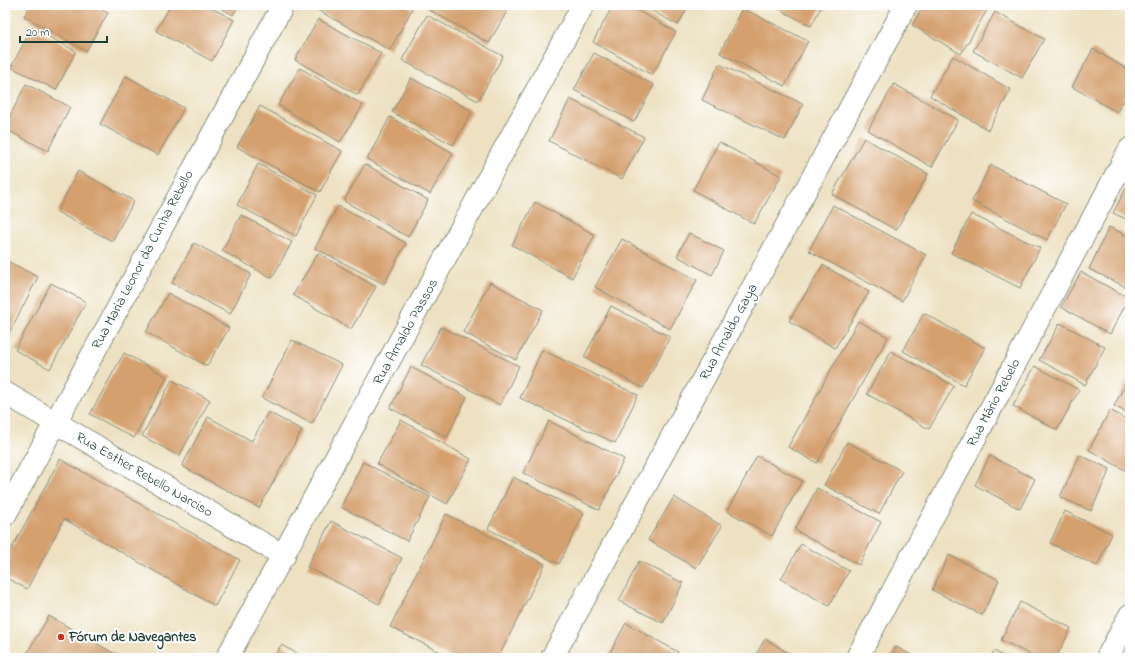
<svg xmlns="http://www.w3.org/2000/svg" width="1135" height="663" font-family="'Indie Flower',sans-serif">
  <style>
    .building { fill: #d4a06e }
    .lines { fill: none; stroke-linecap: round; stroke-linejoin: round }
    .minor-casing { stroke: #868f7a; stroke-width: 24 }
    .minor { stroke: #fff; stroke-width: 22 }
    .poi-dot { fill: #c8321e; stroke: #fff; stroke-width: 1.5 }
    .labels { text-anchor: middle; dominant-baseline: central; stroke-width: 4; stroke-linejoin: round; paint-order: stroke }
    .street-label { font-size: 14px; fill: #1f3d34; stroke: #fff }
    .poi-label { font-size: 14px; font-weight: bold; fill: #1f3d34; stroke: #fff; text-anchor: start }
  </style>
  <rect width="100%" height="100%" fill="#fff"/>
  <filter id="ink" filterUnits="userSpaceOnUse"><feTurbulence type="fractalNoise" baseFrequency=".025" numOctaves="2"/><feDisplacementMap in="SourceGraphic" scale="8" xChannelSelector="R" yChannelSelector="G"/><feConvolveMatrix kernelMatrix="1 2 1 2 8 2 1 2 1" color-interpolation-filters="sRGB"/></filter>
  <filter id="wash" filterUnits="userSpaceOnUse"><feTurbulence type="fractalNoise" baseFrequency=".012" numOctaves="4" result="noise"/><feDisplacementMap in="SourceGraphic" scale="16" xChannelSelector="R" yChannelSelector="G"/><feGaussianBlur stdDeviation="0.9" result="paint"/><feColorMatrix in="noise" values="0 0 0 0 0 0 0 0 0 0 0 0 0 0 0 0 0 1.4 0 .05"/><feComposite in="paint" operator="in"/></filter>
  <g filter="url(#wash)">
    <rect width="100%" height="100%" fill="#ede1c1"/>
    <g id="blocks">
      <!-- building -->
      <g class="building">
        <polygon points="31,5 94,5 108,13 86,51 24,16"/>
        <polygon points="171,5 206,5 234,20 212,61 156,31"/>
        <polygon points="216,5 239,5 233,15"/>
        <polygon points="311,5 405,5 412,9 390,50 310,6"/>
        <polygon points="428,5 508,5 510,6 489,43 426,8"/>
        <polygon points="613,5 628,5 676,32 652,75 593,42"/>
        <polygon points="641,5 689,5 678,25"/>
        <polygon points="771,5 822,5 811,26"/>
        <polygon points="924,5 990,5 961,54 912,25"/>
        <polygon points="742,8 808,41 785,86 720,53"/>
        <polygon points="995,12 1044,39 1022,78 973,51"/>
        <polygon points="427,15 503,56 478,101 402,60"/>
        <polygon points="318,19 381,53 358,95 295,60"/>
        <polygon points="32,28 76,51 56,90 11,67"/>
        <polygon points="1093,49 1130,71 1130,90 1117,112 1072,87"/>
        <polygon points="594,53 654,85 634,122 574,90"/>
        <polygon points="953,56 1011,90 988,130 930,96"/>
        <polygon points="719,64 803,104 785,140 702,100"/>
        <polygon points="300,68 363,105 340,142 278,105"/>
        <polygon points="126,76 184,108 158,155 100,124"/>
        <polygon points="411,78 472,111 453,145 392,112"/>
        <polygon points="26,84 70,107 48,151 5,129 5,126"/>
        <polygon points="894,84 958,120 932,167 868,130"/>
        <polygon points="570,99 644,137 622,179 549,141"/>
        <polygon points="260,106 342,151 320,192 237,147"/>
        <polygon points="390,117 453,153 430,194 367,159"/>
        <polygon points="864,138 928,174 896,230 832,194"/>
        <polygon points="719,142 781,176 754,224 693,190"/>
        <polygon points="258,164 317,195 296,236 237,205"/>
        <polygon points="365,164 428,200 408,237 344,201"/>
        <polygon points="991,165 1066,204 1047,240 972,201"/>
        <polygon points="78,171 134,201 112,241 57,212"/>
        <polygon points="1130,180 1130,221 1113,213"/>
        <polygon points="535,202 595,235 572,278 512,245"/>
        <polygon points="833,205 926,255 902,301 809,251"/>
        <polygon points="338,206 406,243 384,284 315,248"/>
        <polygon points="971,214 1040,248 1020,288 951,253"/>
        <polygon points="241,215 292,242 272,278 222,251"/>
        <polygon points="1109,227 1130,237 1130,289 1089,269"/>
        <polygon points="689,233 724,251 712,275 677,256"/>
        <polygon points="622,239 697,280 670,329 595,287"/>
        <polygon points="194,243 251,274 230,314 172,283"/>
        <polygon points="318,253 376,287 351,329 293,295"/>
        <polygon points="7,261 38,277 5,341 5,265"/>
        <polygon points="823,265 869,292 835,348 789,321"/>
        <polygon points="1081,272 1129,298 1110,334 1061,307"/>
        <polygon points="490,282 543,310 516,360 463,332"/>
        <polygon points="51,283 86,302 50,369 15,350"/>
        <polygon points="168,293 229,328 207,366 146,332"/>
        <polygon points="611,306 670,337 643,388 584,357"/>
        <polygon points="924,313 985,348 964,385 903,351"/>
        <polygon points="858,321 888,337 817,463 788,447"/>
        <polygon points="1060,323 1105,347 1085,385 1039,360"/>
        <polygon points="441,327 519,366 500,405 421,365"/>
        <polygon points="292,340 342,365 312,424 262,398"/>
        <polygon points="542,350 638,395 615,443 520,398"/>
        <polygon points="891,351 954,386 929,429 867,394"/>
        <polygon points="124,353 167,377 134,438 90,414"/>
        <polygon points="1035,366 1079,390 1057,430 1013,406"/>
        <polygon points="411,367 467,397 447,437 390,408"/>
        <polygon points="1130,375 1130,414 1114,406"/>
        <polygon points="172,380 210,400 179,456 142,436"/>
        <polygon points="1110,410 1130,421 1130,473 1089,450"/>
        <polygon points="268,412 302,430 259,508 182,466 208,417 252,441"/>
        <polygon points="401,420 471,459 447,504 377,464"/>
        <polygon points="549,421 624,459 599,510 523,473"/>
        <polygon points="847,442 902,471 879,514 824,485"/>
        <polygon points="1080,455 1110,469 1091,511 1060,497"/>
        <polygon points="757,456 802,481 772,536 727,511"/>
        <polygon points="990,456 1035,479 1020,509 975,485"/>
        <polygon points="60,459 240,560 215,606 64,519 27,589 5,577 5,561"/>
        <polygon points="363,462 430,497 407,541 341,507"/>
        <polygon points="513,477 584,513 559,564 488,529"/>
        <polygon points="817,488 881,522 859,565 795,530"/>
        <polygon points="674,497 722,526 696,568 648,540"/>
        <polygon points="1065,511 1112,534 1097,566 1050,543"/>
        <polygon points="446,514 545,564 498,658 452,658 390,627"/>
        <polygon points="331,521 402,558 379,604 307,567"/>
        <polygon points="801,544 849,571 829,606 781,579"/>
        <polygon points="949,555 999,580 982,615 932,590"/>
        <polygon points="639,561 683,583 663,623 619,601"/>
        <polygon points="1020,602 1071,628 1056,658 1037,658 1001,640"/>
        <polygon points="49,616 122,658 24,658"/>
        <polygon points="626,623 678,652 674,658 607,658"/>
        <polygon points="765,639 797,658 754,658"/>
        <polygon points="281,645 306,658 274,658"/>
        <polygon points="896,647 917,658 890,658"/>
        <polygon points="994,651 1007,658 990,658"/>
      </g>
    </g>
  </g>
  <g filter="url(#ink)">
    <use href="#blocks" fill-opacity="0" stroke="#868f7a" stroke-width="1"/>
    <g class="lines">
      <!-- minor casing -->
      <g class="minor-casing">
        <g id="minor">
          <polyline points="5,393 284,556"/>
          <polyline points="5,515 283,5"/>
          <polyline points="227,658 583,5"/>
          <polyline points="552,658 906,5"/>
          <polyline points="857,658 1130,149"/>
          <polyline points="1107,658 1130,615"/>
        </g>
      </g>
      <!-- minor -->
      <use href="#minor" class="minor"/>
    </g>
  </g>
  <!-- markers -->
  <circle class="poi-dot" cx="61" cy="637" r="4"/>
  <g class="labels">
    <!-- street labels -->
    <g class="street-label">
      <text transform="translate(143 260) rotate(-62)">Rua Maria Leonor da Cunha Rebello</text>
      <text transform="translate(406 332) rotate(-61)">Rua Arnaldo Passos</text>
      <text transform="translate(729 332) rotate(-62)">Rua Arnaldo Gaya</text>
      <text transform="translate(994 403) rotate(-62)">Rua Mário Rebelo</text>
      <text transform="translate(144 475) rotate(30)">Rua Esther Rebello Narciso</text>
    </g>
    <!-- poi labels -->
    <g class="poi-label">
      <text x="69" y="637">Fórum de Navegantes</text>
    </g>
  </g>
  <!-- margin -->
  <rect width="1135" height="663" fill="none" stroke="#fff" stroke-width="20"/>
  <!-- scale -->
  <path d="M20 36v6h87v-6" fill="none" stroke="#1f3d34" stroke-width="2"/>
  <text x="26" y="36" font-size="12" fill="#1f3d34" stroke="#ffffff" stroke-width="3" paint-order="stroke">20 m</text>
</svg>
